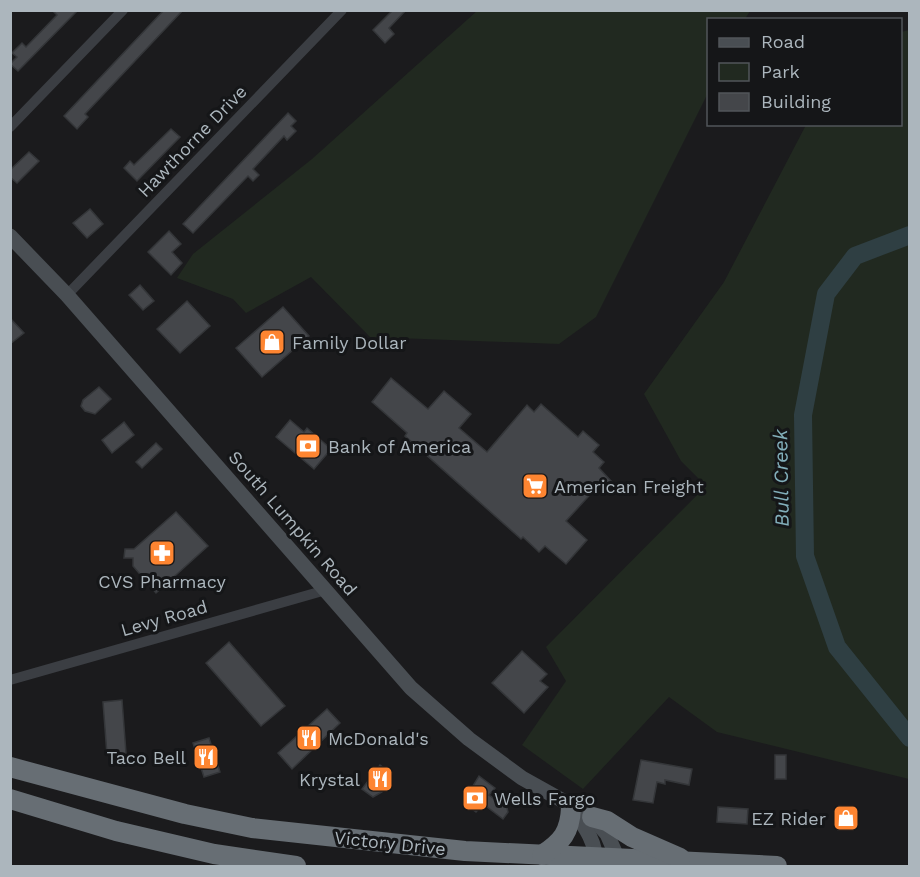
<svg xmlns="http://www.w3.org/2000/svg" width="920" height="877" font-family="'Work Sans',sans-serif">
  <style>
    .green { fill: #212920 }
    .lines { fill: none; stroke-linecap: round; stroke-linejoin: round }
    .river { stroke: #2f3f43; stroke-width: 18 }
    .building { fill: #44464a; stroke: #343639; stroke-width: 1.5 }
    .street { stroke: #3b3e43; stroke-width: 10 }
    .secondary { stroke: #494e53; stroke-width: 15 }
    .highway { stroke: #676e74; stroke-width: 20 }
    .labels { text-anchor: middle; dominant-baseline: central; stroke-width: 6; stroke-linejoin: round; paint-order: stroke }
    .street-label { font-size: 18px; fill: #acb6bd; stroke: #151618 }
    .poi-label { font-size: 18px; fill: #acb6bd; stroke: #151618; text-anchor: start }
    .water-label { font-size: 20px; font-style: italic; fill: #82aeba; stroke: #151618 }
  </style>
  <rect width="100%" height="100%" fill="#1b1b1d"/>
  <!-- green -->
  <g class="green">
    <polygon points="477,11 750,11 745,19 708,20 708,93 596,317 559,344 370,337 311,277 246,313 233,299 177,278 193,254 312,159"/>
    <polygon points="909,30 909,779 717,732 669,697 583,789 522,745 566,681 546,647 706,486 681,461 644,394 724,282 806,125 900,124 901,32"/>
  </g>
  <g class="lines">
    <!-- river -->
    <polyline class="river" points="910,235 855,256 826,294 803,415 805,556 837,647 910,738"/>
  </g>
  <!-- building -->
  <g class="building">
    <polygon points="52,10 78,10 18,71 10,64 17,57 12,53 22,43 26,47 57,15"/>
    <polygon points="164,10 183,10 85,114 88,117 77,129 64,116"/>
    <polygon points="393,10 406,10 389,28 394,34 385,43 373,30"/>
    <polygon points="288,113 296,121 291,126 296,131 287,140 284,136 253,169 259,175 253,181 248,176 193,233 183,224"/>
    <polygon points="171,129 180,137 137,181 124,168 130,161 134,165"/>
    <polygon points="29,152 39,161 17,183 10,177 10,170"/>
    <polygon points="90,209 103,224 87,238 73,223"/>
    <polygon points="169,231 181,244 172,252 182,263 171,275 148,252"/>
    <polygon points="140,285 154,301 143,310 129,295"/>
    <polygon points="187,301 210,326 180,353 157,329"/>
    <polygon points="283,307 309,336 262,377 236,348"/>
    <polygon points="10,318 24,333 10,344"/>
    <polygon points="391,378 428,409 444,391 471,414 459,428 487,452 527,405 534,412 541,404 578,437 583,431 599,445 593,452 604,462 599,468 612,482 603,492 597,487 566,521 587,540 566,564 545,546 539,552 523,537 521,539 405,436 407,433 372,402"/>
    <polygon points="99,387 111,399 95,414 85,411 81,406 83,400"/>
    <polygon points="290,420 304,432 307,428 331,449 314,469 276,437"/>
    <polygon points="124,422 134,435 112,453 102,440"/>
    <polygon points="156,443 162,449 142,468 136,462"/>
    <polygon points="176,512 208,546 156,593 133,566 133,558 124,558 125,549 134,549"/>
    <polygon points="229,642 285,706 261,726 206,663"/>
    <polygon points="522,651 547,674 540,681 548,687 524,713 492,683"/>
    <polygon points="122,700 126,753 107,755 103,702"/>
    <polygon points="327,709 340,723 292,769 278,753"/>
    <polygon points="209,738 220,772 204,777 193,743"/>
    <rect x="775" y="755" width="11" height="24"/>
    <polygon points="641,760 692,769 689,785 665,780 665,784 657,782 653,803 633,800"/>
    <polygon points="380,765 392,774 382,792 373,797 362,789"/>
    <polygon points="479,776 495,788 489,795 507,808 508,812 503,819 483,804 476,812 463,802"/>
    <polygon points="839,806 854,807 853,830 838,830"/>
    <polygon points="718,807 748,809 747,824 717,822"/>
  </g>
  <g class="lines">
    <!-- street -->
    <g class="street">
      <polyline points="10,127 123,10"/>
      <polyline points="67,295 342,10"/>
      <polyline points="10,680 326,590"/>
    </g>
    <!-- secondary -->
    <g class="secondary">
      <polyline points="10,236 67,295 411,688 469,739 522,778 592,817 607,834 618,859 618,866"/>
      <path d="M 572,810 C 586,827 597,844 596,866"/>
    </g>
    <!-- highway -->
    <g class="highway">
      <polyline points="10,767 185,814 252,828 465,851 777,866"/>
      <polyline points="10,799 116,831 214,854 296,866"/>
      <polyline points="592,817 607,821 632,837 680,858"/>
      <path d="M 542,855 C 562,842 570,832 571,808"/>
    </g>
  </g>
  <!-- icons -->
  <defs>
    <g id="shop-square" transform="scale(1.35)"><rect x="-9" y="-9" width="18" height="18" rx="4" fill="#fe8531" stroke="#151618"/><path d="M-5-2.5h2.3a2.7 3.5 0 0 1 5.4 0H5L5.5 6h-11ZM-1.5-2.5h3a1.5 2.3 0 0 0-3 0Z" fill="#fff"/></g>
    <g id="bank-square" transform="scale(1.35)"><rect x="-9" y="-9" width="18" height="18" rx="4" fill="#fe8531" stroke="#151618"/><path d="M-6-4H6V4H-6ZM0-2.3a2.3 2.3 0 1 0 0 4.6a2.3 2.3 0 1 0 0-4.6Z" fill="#fff"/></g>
    <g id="supermarket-square" transform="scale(1.35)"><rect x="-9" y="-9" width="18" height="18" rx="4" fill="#fe8531" stroke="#151618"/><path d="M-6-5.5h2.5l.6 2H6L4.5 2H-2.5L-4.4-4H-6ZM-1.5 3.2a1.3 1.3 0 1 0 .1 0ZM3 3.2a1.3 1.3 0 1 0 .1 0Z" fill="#fff"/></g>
    <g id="pharmacy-square" transform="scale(1.35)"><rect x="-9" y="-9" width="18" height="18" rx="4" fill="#fe8531" stroke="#151618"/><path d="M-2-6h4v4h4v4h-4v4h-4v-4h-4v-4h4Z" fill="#fff"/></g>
    <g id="restaurant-square" transform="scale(1.35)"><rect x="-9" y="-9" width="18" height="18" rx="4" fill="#fe8531" stroke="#151618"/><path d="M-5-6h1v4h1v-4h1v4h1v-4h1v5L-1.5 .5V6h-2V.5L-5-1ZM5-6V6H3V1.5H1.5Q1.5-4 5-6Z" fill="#fff"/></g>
  </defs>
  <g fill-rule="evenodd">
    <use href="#shop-square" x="272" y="342"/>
    <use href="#bank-square" x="308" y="446"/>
    <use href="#supermarket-square" x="535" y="486"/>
    <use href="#pharmacy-square" x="162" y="553"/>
    <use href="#restaurant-square" x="309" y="738"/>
    <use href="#restaurant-square" x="206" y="757"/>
    <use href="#restaurant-square" x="380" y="779"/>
    <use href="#bank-square" x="475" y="798"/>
    <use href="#shop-square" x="846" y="818"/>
  </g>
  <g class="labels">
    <!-- street labels -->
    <g class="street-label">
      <text transform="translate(192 141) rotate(-46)">Hawthorne Drive</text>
      <text transform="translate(293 523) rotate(49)">South Lumpkin Road</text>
      <text transform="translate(164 618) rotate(-16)">Levy Road</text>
      <text transform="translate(390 843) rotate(6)">Victory Drive</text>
    </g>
    <!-- poi labels -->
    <g class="poi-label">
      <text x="292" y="342">Family Dollar</text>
      <text x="328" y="446">Bank of America</text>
      <text x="554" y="486">American Freight</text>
      <text x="162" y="581" text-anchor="middle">CVS Pharmacy</text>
      <text x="328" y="738">McDonald's</text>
      <text x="186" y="757" text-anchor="end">Taco Bell</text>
      <text x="360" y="779" text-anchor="end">Krystal</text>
      <text x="494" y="798">Wells Fargo</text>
      <text x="826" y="818" text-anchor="end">EZ Rider</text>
    </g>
    <!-- water labels -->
    <g class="water-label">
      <text transform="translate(781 478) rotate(-91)">Bull Creek</text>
    </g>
  </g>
  <!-- border -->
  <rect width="920" height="877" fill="none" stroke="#acb6bd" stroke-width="24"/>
  <!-- legend -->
  <rect x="707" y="18" width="195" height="108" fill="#151618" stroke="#51565a" stroke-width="1.5"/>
  <rect x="719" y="38" width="30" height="9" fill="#494e53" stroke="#51565a" stroke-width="1.5"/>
  <text x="761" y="48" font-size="18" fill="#acb6bd">Road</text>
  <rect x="719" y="63" width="30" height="18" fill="#212920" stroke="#51565a" stroke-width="1.5"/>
  <text x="761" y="78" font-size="18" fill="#acb6bd">Park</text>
  <rect x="719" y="93" width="30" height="18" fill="#44464a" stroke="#51565a" stroke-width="1.5"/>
  <text x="761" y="108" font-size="18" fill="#acb6bd">Building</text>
</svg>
